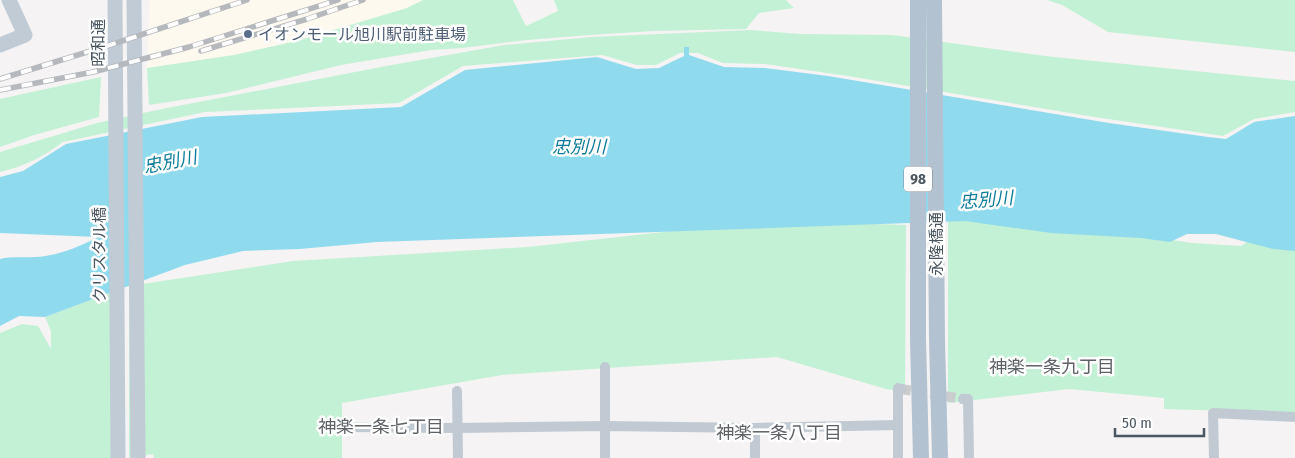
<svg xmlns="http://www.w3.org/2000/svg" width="1295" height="458" font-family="'Fira Sans Condensed','Noto Sans JP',sans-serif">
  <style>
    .commercial { fill: #fdf9ef }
    .green { fill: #c3f1d5 }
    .water { fill: #90daee }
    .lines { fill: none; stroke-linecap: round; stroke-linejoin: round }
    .street-tunnel { stroke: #caccce; stroke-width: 10; stroke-dasharray: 10 5; stroke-linecap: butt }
    .street { stroke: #c1cad2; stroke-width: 10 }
    .secondary { stroke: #c1cbd6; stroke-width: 15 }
    .primary { stroke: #b3c2d1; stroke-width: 16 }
    .rail-casing { stroke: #b5b8bd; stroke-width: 5.5 }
    .rail { stroke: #fff; stroke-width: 4; stroke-dasharray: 11; stroke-linecap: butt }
    .service-dot { fill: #5c6f8a; stroke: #fff; stroke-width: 2 }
    .labels { text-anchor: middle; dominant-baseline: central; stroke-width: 5; stroke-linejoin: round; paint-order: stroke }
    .shield { fill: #fff; stroke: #808990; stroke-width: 1 }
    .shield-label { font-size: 15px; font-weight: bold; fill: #4a5661 }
    .service-label { font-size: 16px; fill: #4e5e75; stroke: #fff; text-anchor: start }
    .street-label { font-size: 16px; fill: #4a5661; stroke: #fff }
    .water-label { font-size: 18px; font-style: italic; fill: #0c7c9b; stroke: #fff }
    .neighbourhood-label { font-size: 18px; fill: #5f6368; stroke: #fff }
  </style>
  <rect width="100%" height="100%" fill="#f5f3f3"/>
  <!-- commercial -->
  <polygon class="commercial" points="150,0 423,0 407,8 297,41 234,55 147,68"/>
  <!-- green -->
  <g class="green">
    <polygon points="423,0 513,0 526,26 558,11 554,0 786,0 794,8 759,13 746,29 653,31 590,35 527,40 462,48 431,50 341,65 226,93 149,105 147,68 234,55 297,41 407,8"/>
    <polygon points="1047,0 1295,0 1295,52 1108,32 1062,5"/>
    <path d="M 751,30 L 800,34 L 892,35 L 1045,56 L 1295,81 L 1295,112 L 1254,119 L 1223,136 L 1088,116 L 848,76 L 765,64 L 723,63 L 698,53 L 680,53 L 656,65 L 637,65 L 602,55 L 463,66 L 399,103 L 205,112 L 63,142 C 43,157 25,166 0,172 L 0,152 L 97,123 L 157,110 L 381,67 L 504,45 L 591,37 Z"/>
    <polygon points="101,77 99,117 34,135 0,147 0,99"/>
    <polygon points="948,219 1140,235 1192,243 1241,246 1262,232 1295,231 1295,413 1164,409 1164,398 1069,389 948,403"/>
    <polygon points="815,222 906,225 905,392 886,389 777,357 502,375 342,403 342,458 154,458 153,454 129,458 129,286 293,261 528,247 691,229"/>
    <polygon points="123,288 124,458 0,458 0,333 22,324 38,326 51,349 51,331 45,317"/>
  </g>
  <!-- water -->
  <path class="water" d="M 684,47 L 689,47 L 689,55 L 724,67 L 765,68 L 828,76 L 1109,123 L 1208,137 L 1226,139 L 1254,122 L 1295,116 L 1295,251 L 1273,249 L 1216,234 L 1187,234 L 1170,242 L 1141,238 L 1051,233 L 965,221 L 377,242 L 300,249 L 243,251 L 185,265 L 45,317 L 19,316 L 0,326 L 0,259 C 12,256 23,258 35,257 C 58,256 78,247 98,237 L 0,233 L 0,177 L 23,171 L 66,144 L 202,117 L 401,107 L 465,70 L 597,57 L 636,69 L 659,68 L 684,56 Z"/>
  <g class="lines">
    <!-- street-tunnel -->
    <polyline class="street-tunnel" points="901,389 963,399"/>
    <!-- street -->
    <g class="street">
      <polyline points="605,367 605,458"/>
      <polyline points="457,391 458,458"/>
      <polyline points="963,399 968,399 969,458"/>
      <polyline points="347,427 458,428 605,426 755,428 898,425"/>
      <polyline points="755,428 755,458"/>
      <polyline points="898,458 898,388 901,389"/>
      <polyline points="1214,458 1213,413 1295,417"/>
    </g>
    <!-- secondary -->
    <g class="secondary">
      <polyline points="115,0 118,458"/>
      <polyline points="134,0 138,458"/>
      <polyline points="0,45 25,35 9,0"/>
    </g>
    <!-- primary -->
    <g class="primary">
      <polyline points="918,0 918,339 921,458"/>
      <polyline points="934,0 937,340 940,458"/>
    </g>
    <!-- rail casing -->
    <g class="rail-casing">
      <g id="rail">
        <polyline points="201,51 307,19 363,0"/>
        <polyline points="0,79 113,44 247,0"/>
        <polyline points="0,90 93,72 189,47 338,0"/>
      </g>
    </g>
    <!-- rail -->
    <use href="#rail" class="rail"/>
  </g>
  <!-- markers -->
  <circle class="service-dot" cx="248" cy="34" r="5"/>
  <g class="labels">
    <!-- shield labels -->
    <rect class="shield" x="904" y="166.5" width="28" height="25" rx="4"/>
    <g class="shield-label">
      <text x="918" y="179">98</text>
    </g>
    <!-- service labels -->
    <g class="service-label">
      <text x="258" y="34">イオンモール旭川駅前駐車場</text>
    </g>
    <!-- street labels -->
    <g class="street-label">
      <text transform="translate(98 43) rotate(-90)">昭和通</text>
      <text transform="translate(936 244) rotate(-90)">永隆橋通</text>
      <text transform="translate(99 255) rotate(-90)">クリスタル橋</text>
    </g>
    <!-- water labels -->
    <g class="water-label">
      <text x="579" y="147">忠別川</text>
      <text transform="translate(170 162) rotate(-11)">忠別川</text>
      <text transform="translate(986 200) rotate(-5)">忠別川</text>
    </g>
    <!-- neighbourhood labels -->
    <g class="neighbourhood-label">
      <text x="1052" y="367">神楽一条九丁目</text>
      <text x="381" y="427">神楽一条七丁目</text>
      <text x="779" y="433">神楽一条八丁目</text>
    </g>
  </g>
  <!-- scale -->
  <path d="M1115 428v8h89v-8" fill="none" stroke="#4a5661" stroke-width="2.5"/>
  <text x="1122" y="428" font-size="15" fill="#4a5661" stroke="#ffffff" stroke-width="4" paint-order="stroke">50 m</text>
</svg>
